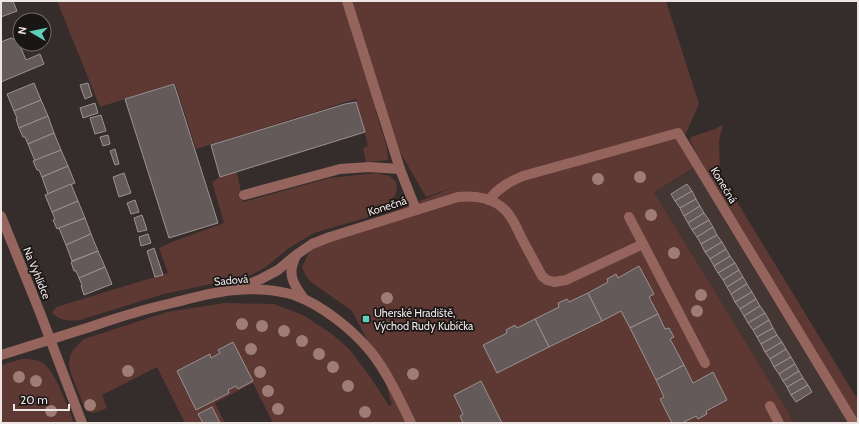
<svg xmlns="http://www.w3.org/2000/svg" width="859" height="424" font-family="Cabin,sans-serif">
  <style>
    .built { fill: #433633 }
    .green { fill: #5e3833 }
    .building { fill: #645a59; stroke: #9c9291 }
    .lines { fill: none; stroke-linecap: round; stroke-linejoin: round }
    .minor { stroke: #94645d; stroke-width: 10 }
    .tree { fill: #9f7d77 }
    .poi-dot { fill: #5eceb8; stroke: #1a1616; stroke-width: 1.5 }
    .labels { text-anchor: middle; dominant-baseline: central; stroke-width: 3.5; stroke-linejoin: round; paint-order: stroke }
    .street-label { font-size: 11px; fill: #ece6e5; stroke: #1a1616 }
    .poi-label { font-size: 11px; fill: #ece6e5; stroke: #1a1616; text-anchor: start }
  </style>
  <rect width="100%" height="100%" fill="#352d2c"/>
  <!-- built -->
  <polygon class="built" points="698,166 850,423 794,423 654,192"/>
  <!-- green -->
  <g class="green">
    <polygon points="57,1 666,1 699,104 683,140 695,167 654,192 788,412 793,423 273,423 253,383 215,403 225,423 185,423 157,367 102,395 107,408 93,413 86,411 71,374 69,364 70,356 73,350 84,339 167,312 225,303 274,304 303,315 332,334 349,349 371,378 389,406 392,405 381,366 352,311 311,282 306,276 302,267 309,252 330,237 457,186 426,197 375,109 387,148 388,160 366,162 363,148 368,146 356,99 196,149 175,83 100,107"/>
    <polygon points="723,125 719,140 720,174 858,400 858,423 697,154 690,140 691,137 715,129"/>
    <path d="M 237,172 L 243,202 L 330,178 L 376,173 L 390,176 L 396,182 L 397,189 L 391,207 L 379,214 L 314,233 L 289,248 L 266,267 L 249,276 L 164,294 L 80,320 C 67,321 62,321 52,313 L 56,307 L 168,273 L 159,248 L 174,241 L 224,223 L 212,182 L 220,177 Z"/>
    <path d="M 22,359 C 28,359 35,359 41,362 C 56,370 67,407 74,423 L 1,423 L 1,365 Z"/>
  </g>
  <!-- building -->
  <g class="building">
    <polygon points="1,1 13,1 17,11 1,17"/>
    <polygon points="11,38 18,41 26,60 40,54 44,64 1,82 1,42"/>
    <polygon points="34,83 41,100 14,111 7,94"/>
    <polygon points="88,83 92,96 85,99 80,85"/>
    <polygon points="174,84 218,223 169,238 125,99"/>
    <polygon points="41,100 48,116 19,128 16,119 17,118 14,111"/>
    <polygon points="356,102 365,132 220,177 211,145 345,104"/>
    <polygon points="95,103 98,113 83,118 80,108"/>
    <polygon points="101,115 106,131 95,134 90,118"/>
    <polygon points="48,116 54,133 28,144 25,137 23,137 19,128"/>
    <polygon points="54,133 61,150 35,161 28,144"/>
    <polygon points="108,135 110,144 103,146 100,137"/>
    <polygon points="115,149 119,164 115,165 110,151"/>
    <polygon points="61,150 68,166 42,177 39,170 37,170 33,161"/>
    <polygon points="68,166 75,183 48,194 42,177"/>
    <polygon points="124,173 131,193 119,197 113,177"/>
    <polygon points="71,184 78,201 52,212 45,195"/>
    <polygon points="687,184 692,191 675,201 671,194"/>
    <polygon points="692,191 696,199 680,208 675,201"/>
    <polygon points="696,199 700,206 684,216 680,208"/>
    <polygon points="135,200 139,212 131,214 127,203"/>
    <polygon points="78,201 85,218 57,229 53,220 55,219 52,212"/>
    <polygon points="700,206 704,213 688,223 684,216"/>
    <polygon points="704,213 709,220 692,230 688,223"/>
    <polygon points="142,215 147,230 138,232 134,218"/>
    <polygon points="85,218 91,234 66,245 59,228"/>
    <polygon points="709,220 713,227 697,237 692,230"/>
    <polygon points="713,227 717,235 701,244 697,237"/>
    <polygon points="91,234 98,251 72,261 66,245"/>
    <polygon points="148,234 151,243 141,246 139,237"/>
    <polygon points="717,235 722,242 705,252 701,244"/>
    <polygon points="722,242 726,249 710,259 705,252"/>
    <polygon points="154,248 163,275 155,277 147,251"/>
    <polygon points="726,249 730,256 714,266 710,259"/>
    <polygon points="98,251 105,267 79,278 76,271 74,271 71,262"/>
    <polygon points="730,256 735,263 718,273 714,266"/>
    <polygon points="735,263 739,270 723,280 718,273"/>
    <polygon points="639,266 654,294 649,297 658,314 630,328 621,311 602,321 588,293 608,282 607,279 616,274 618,278"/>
    <polygon points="105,267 112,284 84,295 81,286 82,285 79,278"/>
    <polygon points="739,270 743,277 727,287 723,280"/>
    <polygon points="743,277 747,284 731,294 727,287"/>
    <polygon points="747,284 752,292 735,302 731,294"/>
    <polygon points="752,292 756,299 740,309 735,302"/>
    <polygon points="588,293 602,321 549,347 535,319 559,307 558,303 567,299 569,302"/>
    <polygon points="756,299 760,306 744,316 740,309"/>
    <polygon points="760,306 765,313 748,323 744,316"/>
    <polygon points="765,313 769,320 753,330 748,323"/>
    <polygon points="658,314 665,329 669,328 674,337 670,339 684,365 656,380 630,328"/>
    <polygon points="535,319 549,347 497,373 483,345 507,333 506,330 515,325 517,328"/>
    <polygon points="769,320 773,328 757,337 753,330"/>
    <polygon points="773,328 777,335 761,344 757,337"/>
    <polygon points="777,335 782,342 765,352 761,344"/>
    <polygon points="233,342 253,381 238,389 236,386 228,390 229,393 196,410 177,371 210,354 211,358 220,353 218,350"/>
    <polygon points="782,342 786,349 770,359 765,352"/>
    <polygon points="786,349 791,357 774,367 770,359"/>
    <polygon points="791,357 795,364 779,374 774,367"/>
    <polygon points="795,364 799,371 783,381 779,374"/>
    <polygon points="684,365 693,383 713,372 727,400 706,411 707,414 698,419 696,416 682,423 672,423 660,399 664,397 656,380"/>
    <polygon points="799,371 803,378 787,387 783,381"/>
    <polygon points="803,378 808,385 791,395 787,387"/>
    <polygon points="481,381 502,423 463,423 460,416 463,414 454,395"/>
    <polygon points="808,385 812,392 796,402 791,395"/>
    <polygon points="212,407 220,423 203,423 198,414"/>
  </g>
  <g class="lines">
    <!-- minor -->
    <g class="minor">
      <polyline points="347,1 400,169 416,210"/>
      <polyline points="244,195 340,169 369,167 400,169"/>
      <path d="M 489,200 C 498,188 509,182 523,176 L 678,133 L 854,423"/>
      <polyline points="1,216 39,310 82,423"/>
      <polyline points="629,217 705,363"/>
      <path d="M 296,256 C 286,274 294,285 304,299"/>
      <path d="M 240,288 L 261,279 L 278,270 L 296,255 L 312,244 L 330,237 L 458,197 C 475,195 495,198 507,212 C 513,219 517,228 521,237 C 528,250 535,263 542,276 L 547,280 L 554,282 L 566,280 L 643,244"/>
      <path d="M 1,355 C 31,346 61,336 90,327 C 105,322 119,317 134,313 C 146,309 159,306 172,303 C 193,298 215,291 237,290 C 254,288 277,290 294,295 C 322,305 352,329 371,352 C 387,372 400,400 411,423"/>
      <polyline points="770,406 779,423"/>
    </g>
  </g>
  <!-- trees -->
  <g class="tree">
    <circle cx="640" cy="177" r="6"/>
    <circle cx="598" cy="179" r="6"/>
    <circle cx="651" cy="215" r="6"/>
    <circle cx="674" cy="253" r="6"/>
    <circle cx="701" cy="295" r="6"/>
    <circle cx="387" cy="298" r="6"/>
    <circle cx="697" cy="311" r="6"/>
    <circle cx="242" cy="324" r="6"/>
    <circle cx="262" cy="326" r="6"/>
    <circle cx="284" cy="331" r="6"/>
    <circle cx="302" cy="341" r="6"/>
    <circle cx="251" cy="349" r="6"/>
    <circle cx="319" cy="354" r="6"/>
    <circle cx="333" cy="367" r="6"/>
    <circle cx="128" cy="371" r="6"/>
    <circle cx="260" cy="372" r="6"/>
    <circle cx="413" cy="374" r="6"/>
    <circle cx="19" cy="377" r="6"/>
    <circle cx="36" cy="381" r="6"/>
    <circle cx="348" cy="386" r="6"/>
    <circle cx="268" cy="391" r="6"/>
    <circle cx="90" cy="405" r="6"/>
    <circle cx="278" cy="409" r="6"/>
    <circle cx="51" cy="411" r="6"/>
    <circle cx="365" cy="412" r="6"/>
  </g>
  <!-- markers -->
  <rect class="poi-dot" x="362" y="315" width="8" height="8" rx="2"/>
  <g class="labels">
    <!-- street labels -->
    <g class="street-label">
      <text transform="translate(724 185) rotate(59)">Konečná</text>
      <text transform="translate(387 206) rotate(-18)">Konečná</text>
      <text transform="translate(37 273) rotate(68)">Na Vyhlídce</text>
      <text transform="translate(231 280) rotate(-5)">Sadová</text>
    </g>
    <!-- poi labels -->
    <g class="poi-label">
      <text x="374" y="313">Uherské Hradiště,<tspan x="374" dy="13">Východ Rudy Kubíčka</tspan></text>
    </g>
  </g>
  <!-- border -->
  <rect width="859" height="424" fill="none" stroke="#ece6e5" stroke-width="4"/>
  <!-- north arrow -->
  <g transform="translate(32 32) rotate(279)"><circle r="19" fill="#1a1616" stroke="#6e6969"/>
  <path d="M0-3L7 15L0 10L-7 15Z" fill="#5eceb8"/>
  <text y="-6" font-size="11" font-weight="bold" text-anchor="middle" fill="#ece6e5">N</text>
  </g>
  <!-- scale -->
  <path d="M14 404v6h55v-6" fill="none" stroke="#ece6e5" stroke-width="2"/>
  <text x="20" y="404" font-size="12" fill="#ece6e5" stroke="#1a1616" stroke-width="3" paint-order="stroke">20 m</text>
</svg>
